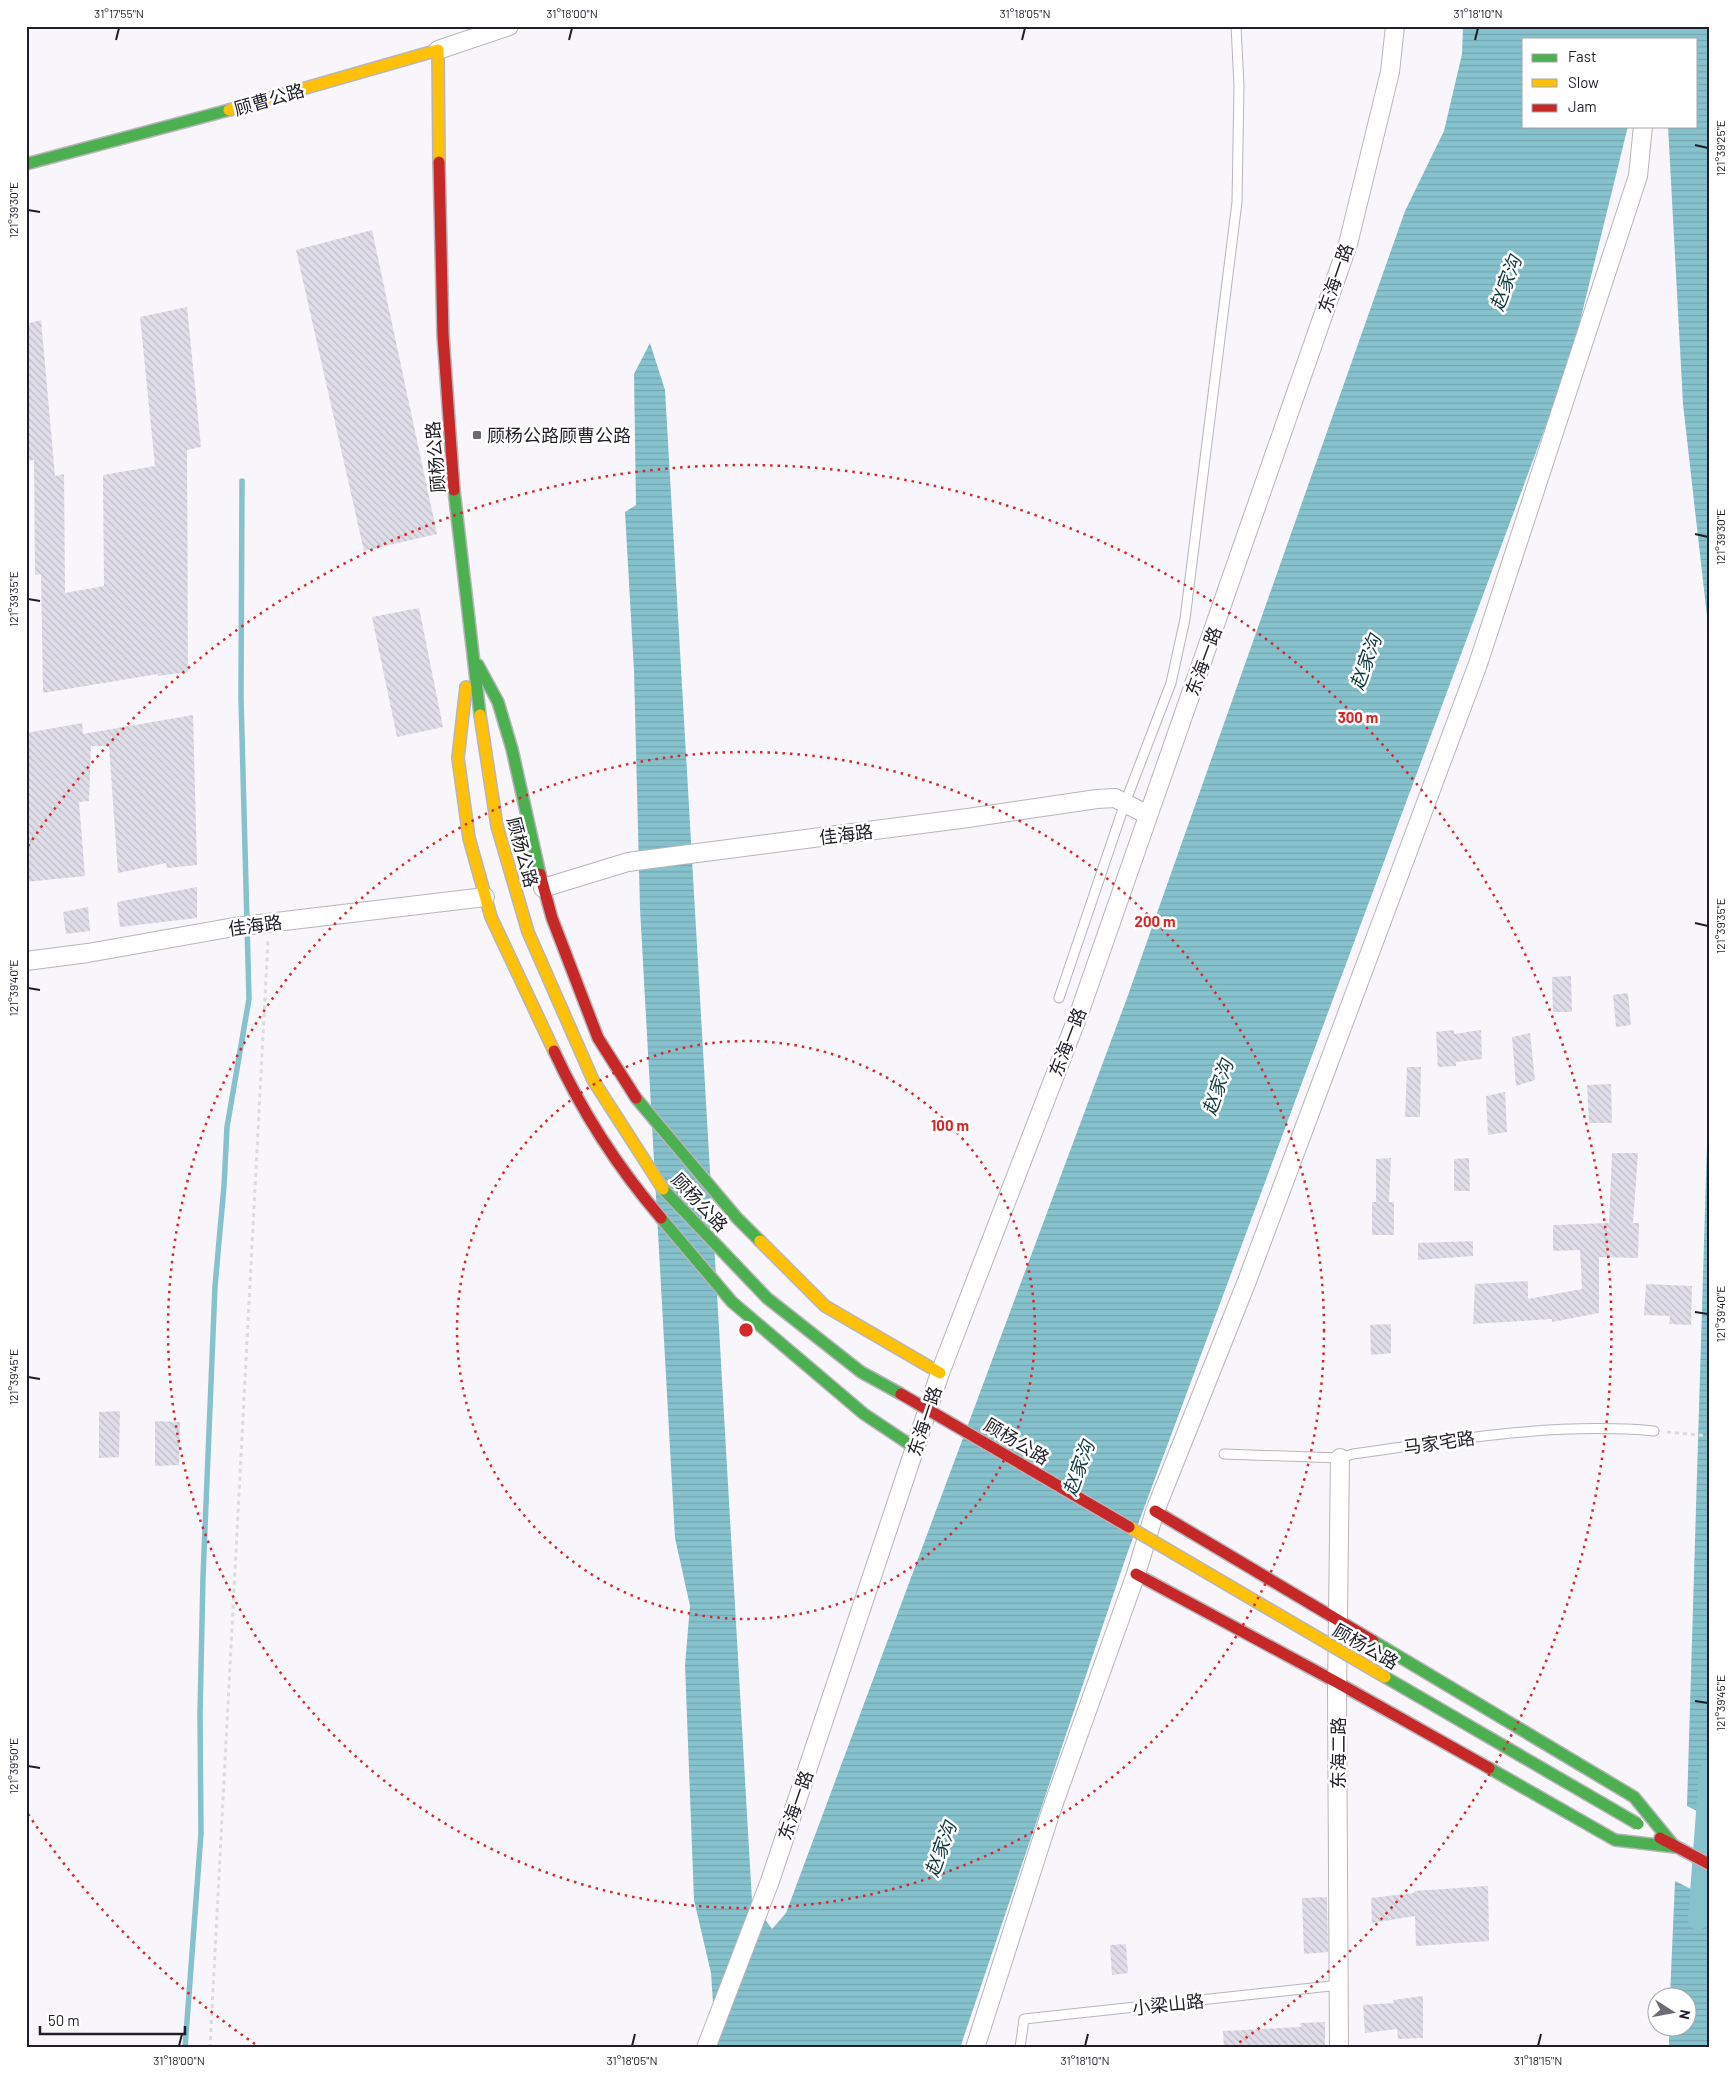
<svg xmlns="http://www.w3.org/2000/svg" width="1735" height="2074" font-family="Barlow,'Noto Sans SC',sans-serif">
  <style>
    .water { fill: url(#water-rules) }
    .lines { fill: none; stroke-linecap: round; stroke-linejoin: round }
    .stream { stroke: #86c2cd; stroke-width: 5.5 }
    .canal { stroke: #86c2cd; stroke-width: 20 }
    .building { fill: url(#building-back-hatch) }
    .lane-casing { stroke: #b7b5bb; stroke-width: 11 }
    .street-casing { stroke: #b7b5bb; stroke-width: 20 }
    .fast-casing { stroke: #b7b5bb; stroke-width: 14 }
    .slow-casing { stroke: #b7b5bb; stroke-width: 14 }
    .jam-casing { stroke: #b7b5bb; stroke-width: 14 }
    .path { stroke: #dbdbdc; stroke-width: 3; stroke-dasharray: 4 4; stroke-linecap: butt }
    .lane { stroke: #fefefe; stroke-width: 9 }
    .street { stroke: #fefefe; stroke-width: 18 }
    .fast { stroke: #4caf50; stroke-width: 11 }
    .slow { stroke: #ffc107; stroke-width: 11 }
    .jam { stroke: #c62828; stroke-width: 11 }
    .fast-bridge-casing { stroke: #b7b5bb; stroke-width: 14; stroke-linecap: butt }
    .slow-bridge-casing { stroke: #b7b5bb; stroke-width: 14; stroke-linecap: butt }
    .jam-bridge-casing { stroke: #b7b5bb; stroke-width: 14; stroke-linecap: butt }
    .fast-bridge { stroke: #4caf50; stroke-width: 11 }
    .slow-bridge { stroke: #ffc107; stroke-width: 11 }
    .jam-bridge { stroke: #c62828; stroke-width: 11 }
    .ticks { fill: none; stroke: #201e28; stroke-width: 2 }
    .ring { fill: none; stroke: #d62828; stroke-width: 2.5; stroke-dasharray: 2.5 5 }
    .poi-dot { fill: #6c6a72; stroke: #fff; stroke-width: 2 }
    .labels { text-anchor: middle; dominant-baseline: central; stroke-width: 5; stroke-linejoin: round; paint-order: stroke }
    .street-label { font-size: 18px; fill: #201e28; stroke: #fff }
    .poi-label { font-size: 18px; fill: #201e28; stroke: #fff; text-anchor: start }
    .water-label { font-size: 19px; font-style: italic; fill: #113b41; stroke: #fff }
    .centre { fill: #d62828; stroke: #fff; stroke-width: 2.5 }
    .ring-label { font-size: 15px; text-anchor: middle; font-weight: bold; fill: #d62828; stroke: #fff; stroke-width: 5; stroke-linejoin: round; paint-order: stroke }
    .neatline { fill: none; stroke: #201e28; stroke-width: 2 }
    .ticks-label { font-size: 12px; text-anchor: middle; fill: #201e28 }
  </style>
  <defs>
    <pattern id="water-rules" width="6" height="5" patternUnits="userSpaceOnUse" patternTransform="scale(1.25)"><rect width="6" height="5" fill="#86c2cd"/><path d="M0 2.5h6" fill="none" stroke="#73a6b0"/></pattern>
    <pattern id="building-back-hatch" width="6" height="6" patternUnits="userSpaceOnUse" patternTransform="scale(1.25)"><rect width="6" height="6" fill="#dfdde7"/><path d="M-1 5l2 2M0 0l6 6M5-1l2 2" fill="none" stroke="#bfbdc6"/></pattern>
  </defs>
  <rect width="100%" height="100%" fill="#f8f6fa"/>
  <!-- water -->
  <g class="water">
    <polygon points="1463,26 1709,26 1709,634 1683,404 1668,126 1696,126 1696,39 1524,39 1524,126 1628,126 1571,358 1127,1554 960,2048 716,2048 711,1973 694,1900 685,1665 690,1606 675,1538 640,909 634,671 625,512 636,505 634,374 650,343 665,390 752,1901 772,1929 786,1913 1127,998 1405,211 1444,131 1462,54"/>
    <polygon points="1709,1077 1709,1817 1687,1806"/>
    <polygon points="1675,1881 1709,1898 1709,2048 1669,2048 1669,2027 1688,2026 1688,1996 1670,1996"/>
  </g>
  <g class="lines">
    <!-- stream -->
    <polyline class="stream" points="185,2048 201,1833 200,1714 203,1577 215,1286 224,1186 227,1127 249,999 241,698 242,481"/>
    <!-- canal -->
    <polyline class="canal" points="1698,1920 1709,1772"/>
  </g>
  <!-- building -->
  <g class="building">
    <polygon points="372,230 437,534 364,551 296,250"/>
    <polygon points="187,307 201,447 187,450 188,672 158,676 158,674 43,693 41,574 35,575 34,460 26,461 26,324 41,320 55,476 64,474 65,593 104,586 103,475 155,466 140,317"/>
    <polygon points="419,608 443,727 397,737 372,617"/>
    <polygon points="193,715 197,865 167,868 166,863 118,873 109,746 91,746 89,801 79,802 85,876 26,882 26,733 82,723 83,734"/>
    <polygon points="197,887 197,918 120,927 117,902"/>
    <polygon points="88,907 90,931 66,934 63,912"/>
    <polygon points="1571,976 1572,1012 1553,1012 1552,977"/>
    <polygon points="1628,993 1631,1025 1616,1027 1613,995"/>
    <polygon points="1454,1030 1454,1034 1481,1030 1482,1059 1456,1062 1456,1066 1438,1067 1436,1032"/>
    <polygon points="1530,1033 1535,1080 1516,1086 1512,1037"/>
    <polygon points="1407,1067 1421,1067 1420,1117 1405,1117"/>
    <polygon points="1611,1084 1612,1123 1589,1123 1587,1085"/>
    <polygon points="1505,1092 1507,1132 1488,1135 1486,1096"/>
    <polygon points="1612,1153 1638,1153 1633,1223 1639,1223 1638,1258 1599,1257 1599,1313 1552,1322 1552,1319 1473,1324 1475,1284 1528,1281 1528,1299 1582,1289 1580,1250 1553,1251 1553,1225 1609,1223"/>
    <polygon points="1391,1158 1389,1202 1394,1202 1394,1235 1372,1235 1372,1202 1376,1202 1376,1159"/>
    <polygon points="1469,1158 1470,1191 1454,1191 1454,1159"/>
    <polygon points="1473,1241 1473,1256 1418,1260 1418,1243"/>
    <polygon points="1646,1284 1692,1286 1691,1325 1669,1324 1670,1316 1644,1315"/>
    <polygon points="1391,1324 1391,1353 1371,1355 1370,1325"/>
    <polygon points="120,1411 119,1457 99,1458 99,1412"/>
    <polygon points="155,1421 180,1422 179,1465 155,1466"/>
    <polygon points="1488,1886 1489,1941 1416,1946 1415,1916 1372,1923 1371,1898 1414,1893 1414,1891"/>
    <polygon points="1327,1897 1328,1952 1304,1954 1302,1898"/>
    <polygon points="1126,1944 1128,1973 1112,1975 1110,1945"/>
    <polygon points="1423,1996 1423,2038 1398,2039 1397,2029 1365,2033 1363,2005 1394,2003 1393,2000"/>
    <polygon points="1325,2022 1325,2048 1224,2048 1223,2031 1301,2027 1300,2023"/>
  </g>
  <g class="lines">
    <!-- lane casing -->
    <g class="lane-casing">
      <g id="lane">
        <polyline points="1059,998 1125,803 1171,683 1185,619 1237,202 1239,85 1236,26"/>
        <path d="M 1224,1454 L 1340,1458 L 1353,1454 C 1453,1440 1553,1422 1654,1431"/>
        <polyline points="1020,2048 1024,2019 1340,1985"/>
      </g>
    </g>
    <!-- street casing -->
    <g class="street-casing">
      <g id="street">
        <polyline points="438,50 509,26"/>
        <polyline points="543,888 628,862 968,818 1097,799 1115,798 1148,815"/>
        <polyline points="26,961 88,953 234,927 485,897"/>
        <polyline points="706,2048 770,1881 940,1373 1081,1008 1348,244 1390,72 1395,26"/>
        <polyline points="975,2048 1050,1814 1136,1574 1155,1511 1247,1281 1478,664 1638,176 1643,126"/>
        <polyline points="1339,2048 1337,1692 1340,1458"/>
      </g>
    </g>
    <!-- fast casing -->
    <g class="fast-casing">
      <g id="fast">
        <polyline points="26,164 229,110"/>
        <polyline points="454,490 480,715"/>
        <polyline points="478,665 498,702 512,749 540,874"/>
        <polyline points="636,1098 737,1218 760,1241"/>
        <polyline points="661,1218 732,1302 864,1414 915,1448"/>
        <polyline points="1373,1641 1634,1797 1675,1847"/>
        <polyline points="1489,1768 1615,1840 1675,1847"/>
      </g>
    </g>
    <!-- slow casing -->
    <g class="slow-casing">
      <g id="slow">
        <polyline points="229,110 438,50 439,162"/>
        <polyline points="466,687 458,758 469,838 491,917 554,1051"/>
        <polyline points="480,715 497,826"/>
        <polyline points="760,1241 825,1306 940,1373"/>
      </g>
    </g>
    <!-- jam casing -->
    <g class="jam-casing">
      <g id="jam">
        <polyline points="439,162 443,335 454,490"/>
        <polyline points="540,874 552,918 598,1038 636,1098"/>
        <path d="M 554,1051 C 581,1110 619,1169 661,1218"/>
        <polyline points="1155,1511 1373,1641"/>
        <polyline points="1136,1574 1338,1683 1489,1768"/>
        <polyline points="1660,1838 1709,1864"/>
      </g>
    </g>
    <!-- path -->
    <g class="path">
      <polyline points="1667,1432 1709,1436"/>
      <polyline points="210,2048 268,940"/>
    </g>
    <!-- lane -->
    <use href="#lane" class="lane"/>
    <!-- street -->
    <use href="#street" class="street"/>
    <!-- fast -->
    <use href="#fast" class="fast"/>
    <!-- slow -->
    <use href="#slow" class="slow"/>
    <!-- jam -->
    <use href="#jam" class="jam"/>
    <!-- fast-bridge casing -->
    <g class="fast-bridge-casing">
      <g id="fast-bridge">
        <polyline points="663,1189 767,1298 861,1372 901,1394"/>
        <polyline points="1385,1677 1638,1824"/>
      </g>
    </g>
    <!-- slow-bridge casing -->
    <g class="slow-bridge-casing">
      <g id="slow-bridge">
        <polyline points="497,826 528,932 593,1080 663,1189"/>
        <polyline points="1129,1527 1385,1677"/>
      </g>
    </g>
    <!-- jam-bridge casing -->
    <g class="jam-bridge-casing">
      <polyline id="jam-bridge" points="901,1394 1129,1527"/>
    </g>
    <!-- fast-bridge -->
    <use href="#fast-bridge" class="fast-bridge"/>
    <!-- slow-bridge -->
    <use href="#slow-bridge" class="slow-bridge"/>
    <!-- jam-bridge -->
    <use href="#jam-bridge" class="jam-bridge"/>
  </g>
  <!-- ticks -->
  <path class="ticks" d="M 116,40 L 119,28M 569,40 L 572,28M 1022,40 L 1025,28M 1475,40 L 1478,28M 1695,145 L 1708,148M 28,210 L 40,212M 1695,534 L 1708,537M 28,599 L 40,601M 1695,923 L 1708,926M 28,988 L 40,990M 1695,1312 L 1708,1314M 28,1377 L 40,1379M 1695,1701 L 1708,1703M 28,1766 L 40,1768M 179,2046 L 182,2034M 632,2046 L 635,2034M 1085,2046 L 1088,2034M 1538,2046 L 1541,2034"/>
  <!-- distance rings -->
  <g class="ring">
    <circle cx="746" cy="1330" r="289"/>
    <circle cx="746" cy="1330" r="578"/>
    <path d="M255 2044A866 866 0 0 1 28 1814M28 846A866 866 0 1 1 1237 2044"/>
  </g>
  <!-- markers -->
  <rect class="poi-dot" x="472" y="430" width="10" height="10" rx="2.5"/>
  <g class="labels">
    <!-- street labels -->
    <g class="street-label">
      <text transform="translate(269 99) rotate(-16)">顾曹公路</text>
      <text transform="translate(1335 278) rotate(-71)">东海一路</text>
      <text transform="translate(435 457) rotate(-95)">顾杨公路</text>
      <text transform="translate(1203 661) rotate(-70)">东海一路</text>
      <text transform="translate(846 834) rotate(-7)">佳海路</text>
      <text transform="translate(523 852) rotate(75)">顾杨公路</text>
      <text transform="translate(255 925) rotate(-8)">佳海路</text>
      <text transform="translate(1067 1042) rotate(-69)">东海一路</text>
      <text transform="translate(700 1202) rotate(47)">顾杨公路</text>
      <text transform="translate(924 1421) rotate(-72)">东海一路</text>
      <text transform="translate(1017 1441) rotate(31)">顾杨公路</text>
      <text transform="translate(1439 1442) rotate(-8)">马家宅路</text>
      <text transform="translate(1366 1646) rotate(30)">顾杨公路</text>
      <text transform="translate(1338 1753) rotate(-90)">东海二路</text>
      <text transform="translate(795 1805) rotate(-71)">东海一路</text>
      <text transform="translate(1168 2004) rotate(-6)">小梁山路</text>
    </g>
    <!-- poi labels -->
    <g class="poi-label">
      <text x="487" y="435">顾杨公路顾曹公路</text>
    </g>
    <!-- water labels -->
    <g class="water-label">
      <text transform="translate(1505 283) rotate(-70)">赵家沟</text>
      <text transform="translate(1365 662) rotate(-70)">赵家沟</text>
      <text transform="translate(1217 1087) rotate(-71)">赵家沟</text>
      <text transform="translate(1078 1468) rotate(-70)">赵家沟</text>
      <text transform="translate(940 1849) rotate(-70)">赵家沟</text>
    </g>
  </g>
  <circle cx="746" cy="1330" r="8" class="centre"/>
  <g class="ring-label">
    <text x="1358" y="723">300 m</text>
    <text x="1155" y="927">200 m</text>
    <text x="950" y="1131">100 m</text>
  </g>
  <!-- border -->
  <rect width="1735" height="2074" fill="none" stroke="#ffffff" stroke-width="55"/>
  <!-- legend -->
  <rect x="1522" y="38" width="175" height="90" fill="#ffffff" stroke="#a6a5a9"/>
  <rect x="1532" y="54" width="25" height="8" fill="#4caf50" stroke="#a6a5a9"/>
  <text x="1568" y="62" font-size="15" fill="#201e28">Fast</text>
  <rect x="1532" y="79" width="25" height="8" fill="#ffc107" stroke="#a6a5a9"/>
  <text x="1568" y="88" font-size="15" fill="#201e28">Slow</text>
  <rect x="1532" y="104" width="25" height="8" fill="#c62828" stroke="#a6a5a9"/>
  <text x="1568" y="112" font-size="15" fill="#201e28">Jam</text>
  <!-- north arrow -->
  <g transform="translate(1672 2012) rotate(101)"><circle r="24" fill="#ffffff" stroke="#a6a5a9"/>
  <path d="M0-4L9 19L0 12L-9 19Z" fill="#6c6a72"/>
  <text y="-8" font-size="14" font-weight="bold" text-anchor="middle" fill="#201e28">N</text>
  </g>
  <!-- scale -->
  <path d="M40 2026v8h145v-8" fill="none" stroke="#201e28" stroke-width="2.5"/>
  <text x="48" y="2026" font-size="15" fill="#201e28" stroke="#ffffff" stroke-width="4" paint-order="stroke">50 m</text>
  <rect x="28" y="28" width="1680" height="2018" class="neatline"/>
  <g class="ticks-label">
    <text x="119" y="18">31°17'55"N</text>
    <text x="572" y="18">31°18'00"N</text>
    <text x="1025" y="18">31°18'05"N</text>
    <text x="1478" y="18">31°18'10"N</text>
    <text transform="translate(1721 148) rotate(-90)" y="4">121°39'25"E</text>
    <text transform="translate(14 210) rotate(-90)" y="4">121°39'30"E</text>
    <text transform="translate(1721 537) rotate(-90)" y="4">121°39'30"E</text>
    <text transform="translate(14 599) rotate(-90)" y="4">121°39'35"E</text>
    <text transform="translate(1721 926) rotate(-90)" y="4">121°39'35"E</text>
    <text transform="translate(14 988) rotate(-90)" y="4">121°39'40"E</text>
    <text transform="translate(1721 1314) rotate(-90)" y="4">121°39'40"E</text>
    <text transform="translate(14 1377) rotate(-90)" y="4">121°39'45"E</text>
    <text transform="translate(1721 1703) rotate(-90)" y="4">121°39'45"E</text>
    <text transform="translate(14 1766) rotate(-90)" y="4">121°39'50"E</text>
    <text x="179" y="2065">31°18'00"N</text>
    <text x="632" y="2065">31°18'05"N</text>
    <text x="1085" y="2065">31°18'10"N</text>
    <text x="1538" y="2065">31°18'15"N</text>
  </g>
</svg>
